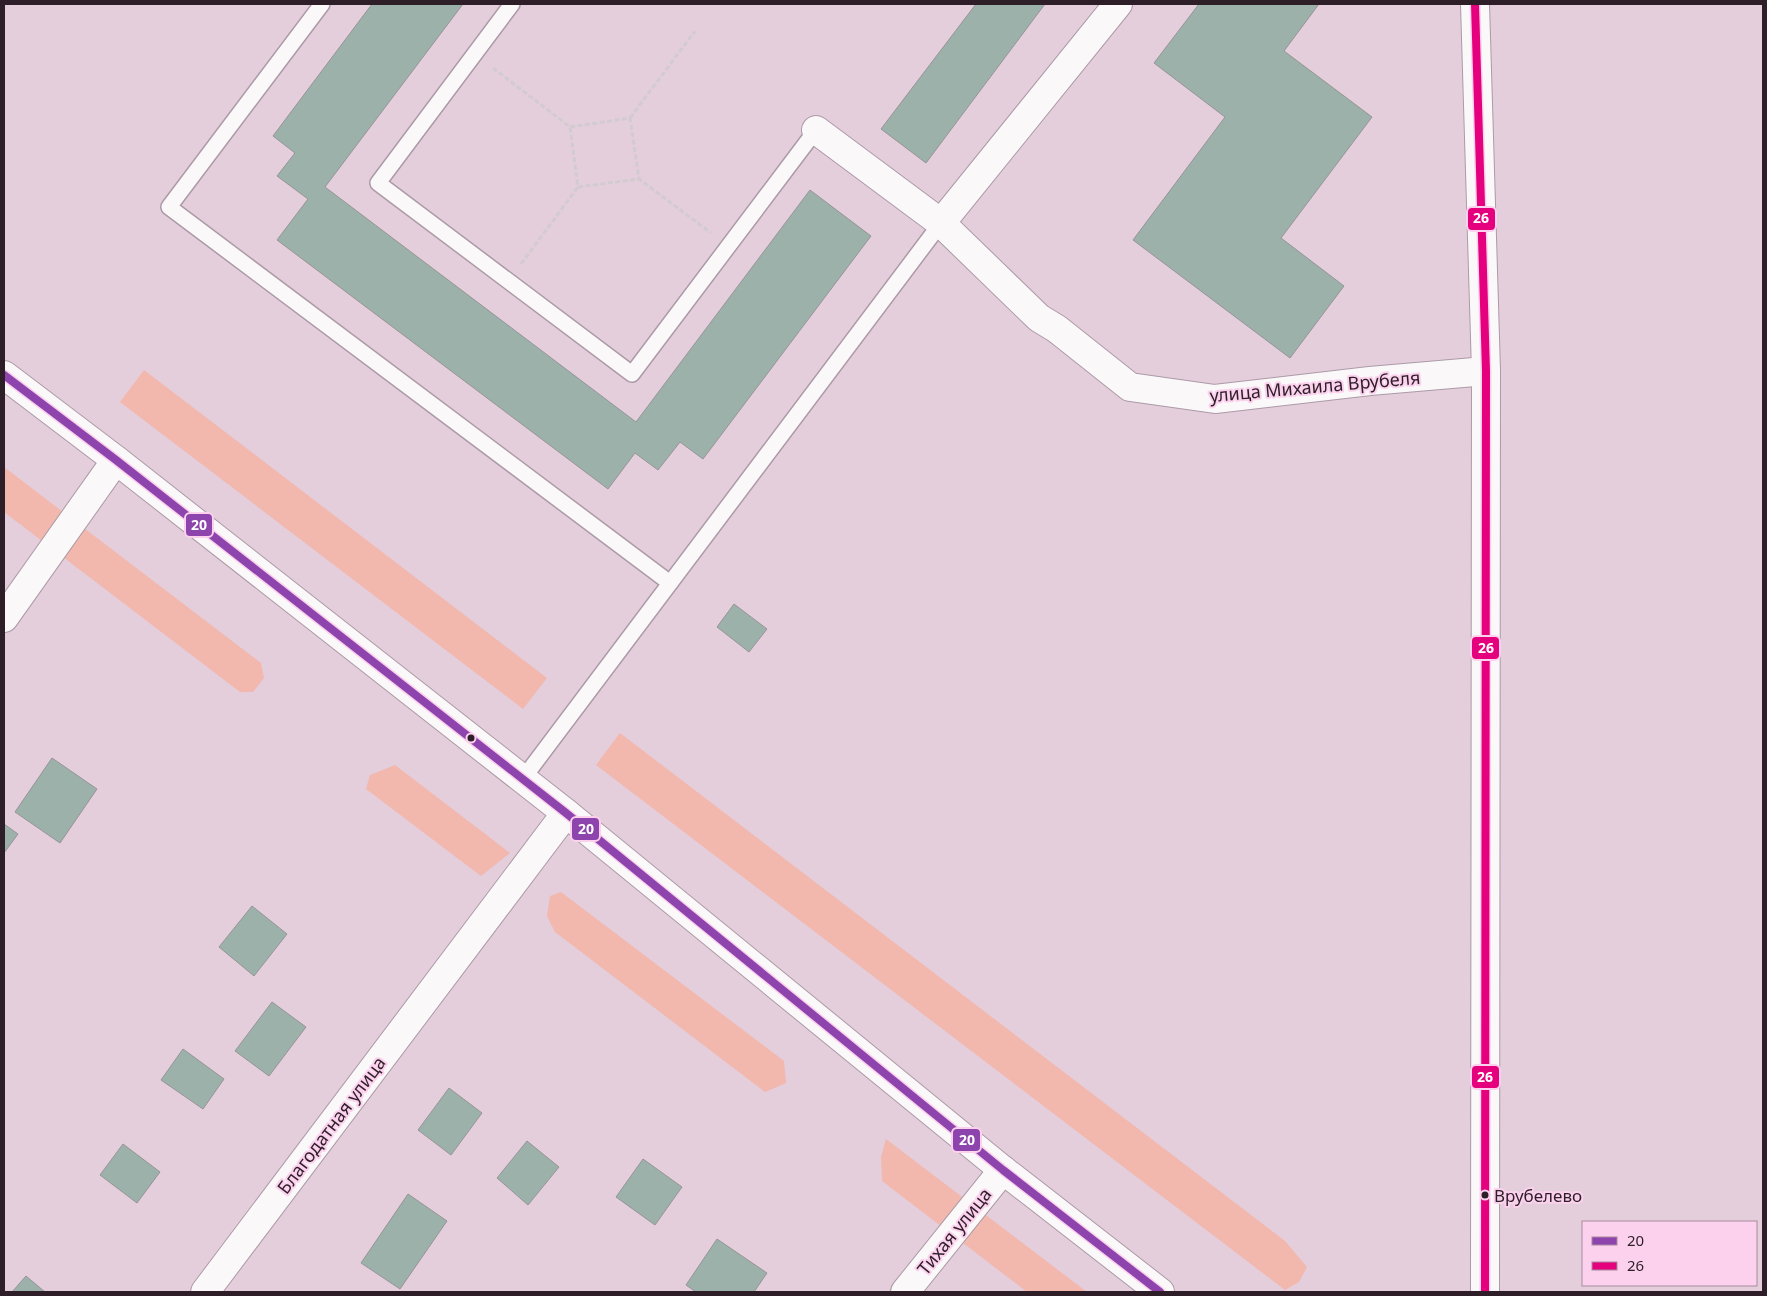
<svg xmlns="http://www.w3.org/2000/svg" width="1767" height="1296" font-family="'Noto Sans',sans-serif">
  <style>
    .green { fill: #f2b7ad }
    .building { fill: #9cb1aa; stroke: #969496 }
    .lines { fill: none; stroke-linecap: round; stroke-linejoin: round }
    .lane-casing { stroke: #ac9aa6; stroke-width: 18 }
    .street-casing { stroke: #ac9aa6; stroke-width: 30 }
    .secondary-casing { stroke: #ac9aa6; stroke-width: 30 }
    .path { stroke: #d2cbd0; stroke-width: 3; stroke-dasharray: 5 2.5; stroke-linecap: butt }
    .lane { stroke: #fbf8fa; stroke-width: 15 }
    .street { stroke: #fbf8fa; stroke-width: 28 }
    .secondary { stroke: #fbf8fa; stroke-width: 28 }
    .bus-1-casing { stroke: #fcd1ed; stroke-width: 11 }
    .bus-2-casing { stroke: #fcd1ed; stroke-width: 11 }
    .bus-1 { stroke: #8e44ad; stroke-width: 8 }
    .bus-2 { stroke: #e5007d; stroke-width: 8 }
    .bus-dot { fill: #2d1e28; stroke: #fcd1ed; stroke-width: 2 }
    .labels { text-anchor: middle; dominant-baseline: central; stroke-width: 4; stroke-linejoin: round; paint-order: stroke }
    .bus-label { font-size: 17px; fill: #2d1e28; stroke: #fcd1ed; text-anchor: start }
    .street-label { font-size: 18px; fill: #2d1e28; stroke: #fcd1ed }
    .line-badge { stroke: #fcd1ed; stroke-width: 2 }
    .badge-label { font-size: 14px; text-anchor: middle; font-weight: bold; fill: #fff }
  </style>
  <rect width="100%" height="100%" fill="#e4cedc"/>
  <!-- green -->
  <g class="green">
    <polygon points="144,370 547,678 523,709 120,402"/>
    <polygon points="4,467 261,663 264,678 253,692 240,692 4,512"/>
    <polygon points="620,733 1285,1241 1307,1267 1299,1282 1285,1290 596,765"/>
    <polygon points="395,765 510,853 481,876 366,789 370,775"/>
    <polygon points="561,892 784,1061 786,1083 765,1092 555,932 547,916 550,896"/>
    <polygon points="886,1139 1087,1292 1027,1292 882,1181 881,1157"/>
  </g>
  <!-- building -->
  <g class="building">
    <polygon points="372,4 463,4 325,187 636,422 810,190 871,236 703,459 680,442 658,470 635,453 608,489 277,240 308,199 277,176 295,153 273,136"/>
    <polygon points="976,4 1045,4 926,163 881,129"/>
    <polygon points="1199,4 1319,4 1284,51 1372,117 1281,238 1344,286 1290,358 1133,240 1225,117 1154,63"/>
    <polygon points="734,604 767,629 749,652 717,627"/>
    <polygon points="52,758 97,789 60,843 15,812"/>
    <polygon points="4,824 18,834 4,853"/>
    <polygon points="252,906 287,934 254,976 219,947"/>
    <polygon points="272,1002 306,1027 269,1076 235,1051"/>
    <polygon points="183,1049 224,1079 203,1109 161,1080"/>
    <polygon points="449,1088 482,1113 451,1155 418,1130"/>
    <polygon points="527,1141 559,1167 528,1205 497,1178"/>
    <polygon points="123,1144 160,1172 137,1203 100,1175"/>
    <polygon points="643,1159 682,1187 655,1225 616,1197"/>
    <polygon points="408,1194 447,1221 400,1289 361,1263"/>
    <polygon points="717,1239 767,1273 754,1292 696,1292 686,1285"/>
    <polygon points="26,1276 45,1292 12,1292"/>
  </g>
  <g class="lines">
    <!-- lane casing -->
    <g class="lane-casing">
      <g id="lane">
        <polyline points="322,4 169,207 670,583"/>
        <polyline points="512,4 378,183 632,374 816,130"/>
        <polyline points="522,780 941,223"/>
      </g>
    </g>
    <!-- street casing -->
    <g class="street-casing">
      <g id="street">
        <polyline points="816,130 941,223 1039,318 1057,329 1130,387 1215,399 1370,381 1486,371"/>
        <polyline points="941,223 1118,4"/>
        <polyline points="4,618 116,460"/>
        <polyline points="205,1292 566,813"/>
        <polyline points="905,1292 1003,1170"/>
      </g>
    </g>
    <!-- secondary casing -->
    <g class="secondary-casing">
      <g id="secondary">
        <polyline points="1475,4 1486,371 1485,1292"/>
        <polyline points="4,375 116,460 566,813 1003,1170 1160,1292"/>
      </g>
    </g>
    <!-- path -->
    <g class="path">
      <polyline points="493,68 570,127 578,187 639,179 711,233"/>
      <polyline points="630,118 695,31"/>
      <polyline points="570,127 630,118 639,179"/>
      <polyline points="521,264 578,187"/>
    </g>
    <!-- lane -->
    <use href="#lane" class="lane"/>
    <!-- street -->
    <use href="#street" class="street"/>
    <!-- secondary -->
    <use href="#secondary" class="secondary"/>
    <!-- bus-1 casing -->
    <g class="bus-1-casing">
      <polyline id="bus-1" points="4,375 116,460 566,813 1003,1170 1160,1292"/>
    </g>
    <!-- bus-2 casing -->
    <g class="bus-2-casing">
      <polyline id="bus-2" points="1475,4 1486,371 1485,1292"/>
    </g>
    <!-- bus-1 -->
    <use href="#bus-1" class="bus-1"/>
    <!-- bus-2 -->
    <use href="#bus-2" class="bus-2"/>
  </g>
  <!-- markers -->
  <g class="bus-dot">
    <circle cx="471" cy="738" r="4.5"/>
    <circle cx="1485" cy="1195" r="4.5"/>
  </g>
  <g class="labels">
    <!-- bus labels -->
    <g class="bus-label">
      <text x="1494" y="1195">Врубелево</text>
    </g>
    <!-- street labels -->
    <g class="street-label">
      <text transform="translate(1315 386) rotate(-5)">улица Михаила Врубеля</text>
      <text transform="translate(331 1125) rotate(-53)">Благодатная улица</text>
      <text transform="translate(954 1231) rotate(-51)">Тихая улица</text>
    </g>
  </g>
  <g class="line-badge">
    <rect x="1467" y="207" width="29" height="24" rx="5" fill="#e5007d"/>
    <rect x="185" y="513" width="28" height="24" rx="5" fill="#8e44ad"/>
    <rect x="1471" y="636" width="29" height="24" rx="5" fill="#e5007d"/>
    <rect x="571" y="817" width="29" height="24" rx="5" fill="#8e44ad"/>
    <rect x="1471" y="1065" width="29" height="24" rx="5" fill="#e5007d"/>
    <rect x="952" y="1128" width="29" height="24" rx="5" fill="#8e44ad"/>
  </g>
  <g class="badge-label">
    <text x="1481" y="223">26</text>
    <text x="199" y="530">20</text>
    <text x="1486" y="653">26</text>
    <text x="586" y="834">20</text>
    <text x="1485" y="1082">26</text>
    <text x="967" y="1145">20</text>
  </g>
  <!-- border -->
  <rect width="1767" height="1296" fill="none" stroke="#2d1e28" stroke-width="10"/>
  <!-- legend -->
  <rect x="1582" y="1221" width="175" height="65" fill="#fcd1ed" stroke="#a9899e"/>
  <rect x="1592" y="1237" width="25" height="8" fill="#8e44ad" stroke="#a9899e"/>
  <text x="1627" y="1246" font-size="15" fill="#2d1e28">20</text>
  <rect x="1592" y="1262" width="25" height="8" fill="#e5007d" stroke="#a9899e"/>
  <text x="1627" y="1271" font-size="15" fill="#2d1e28">26</text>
</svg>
